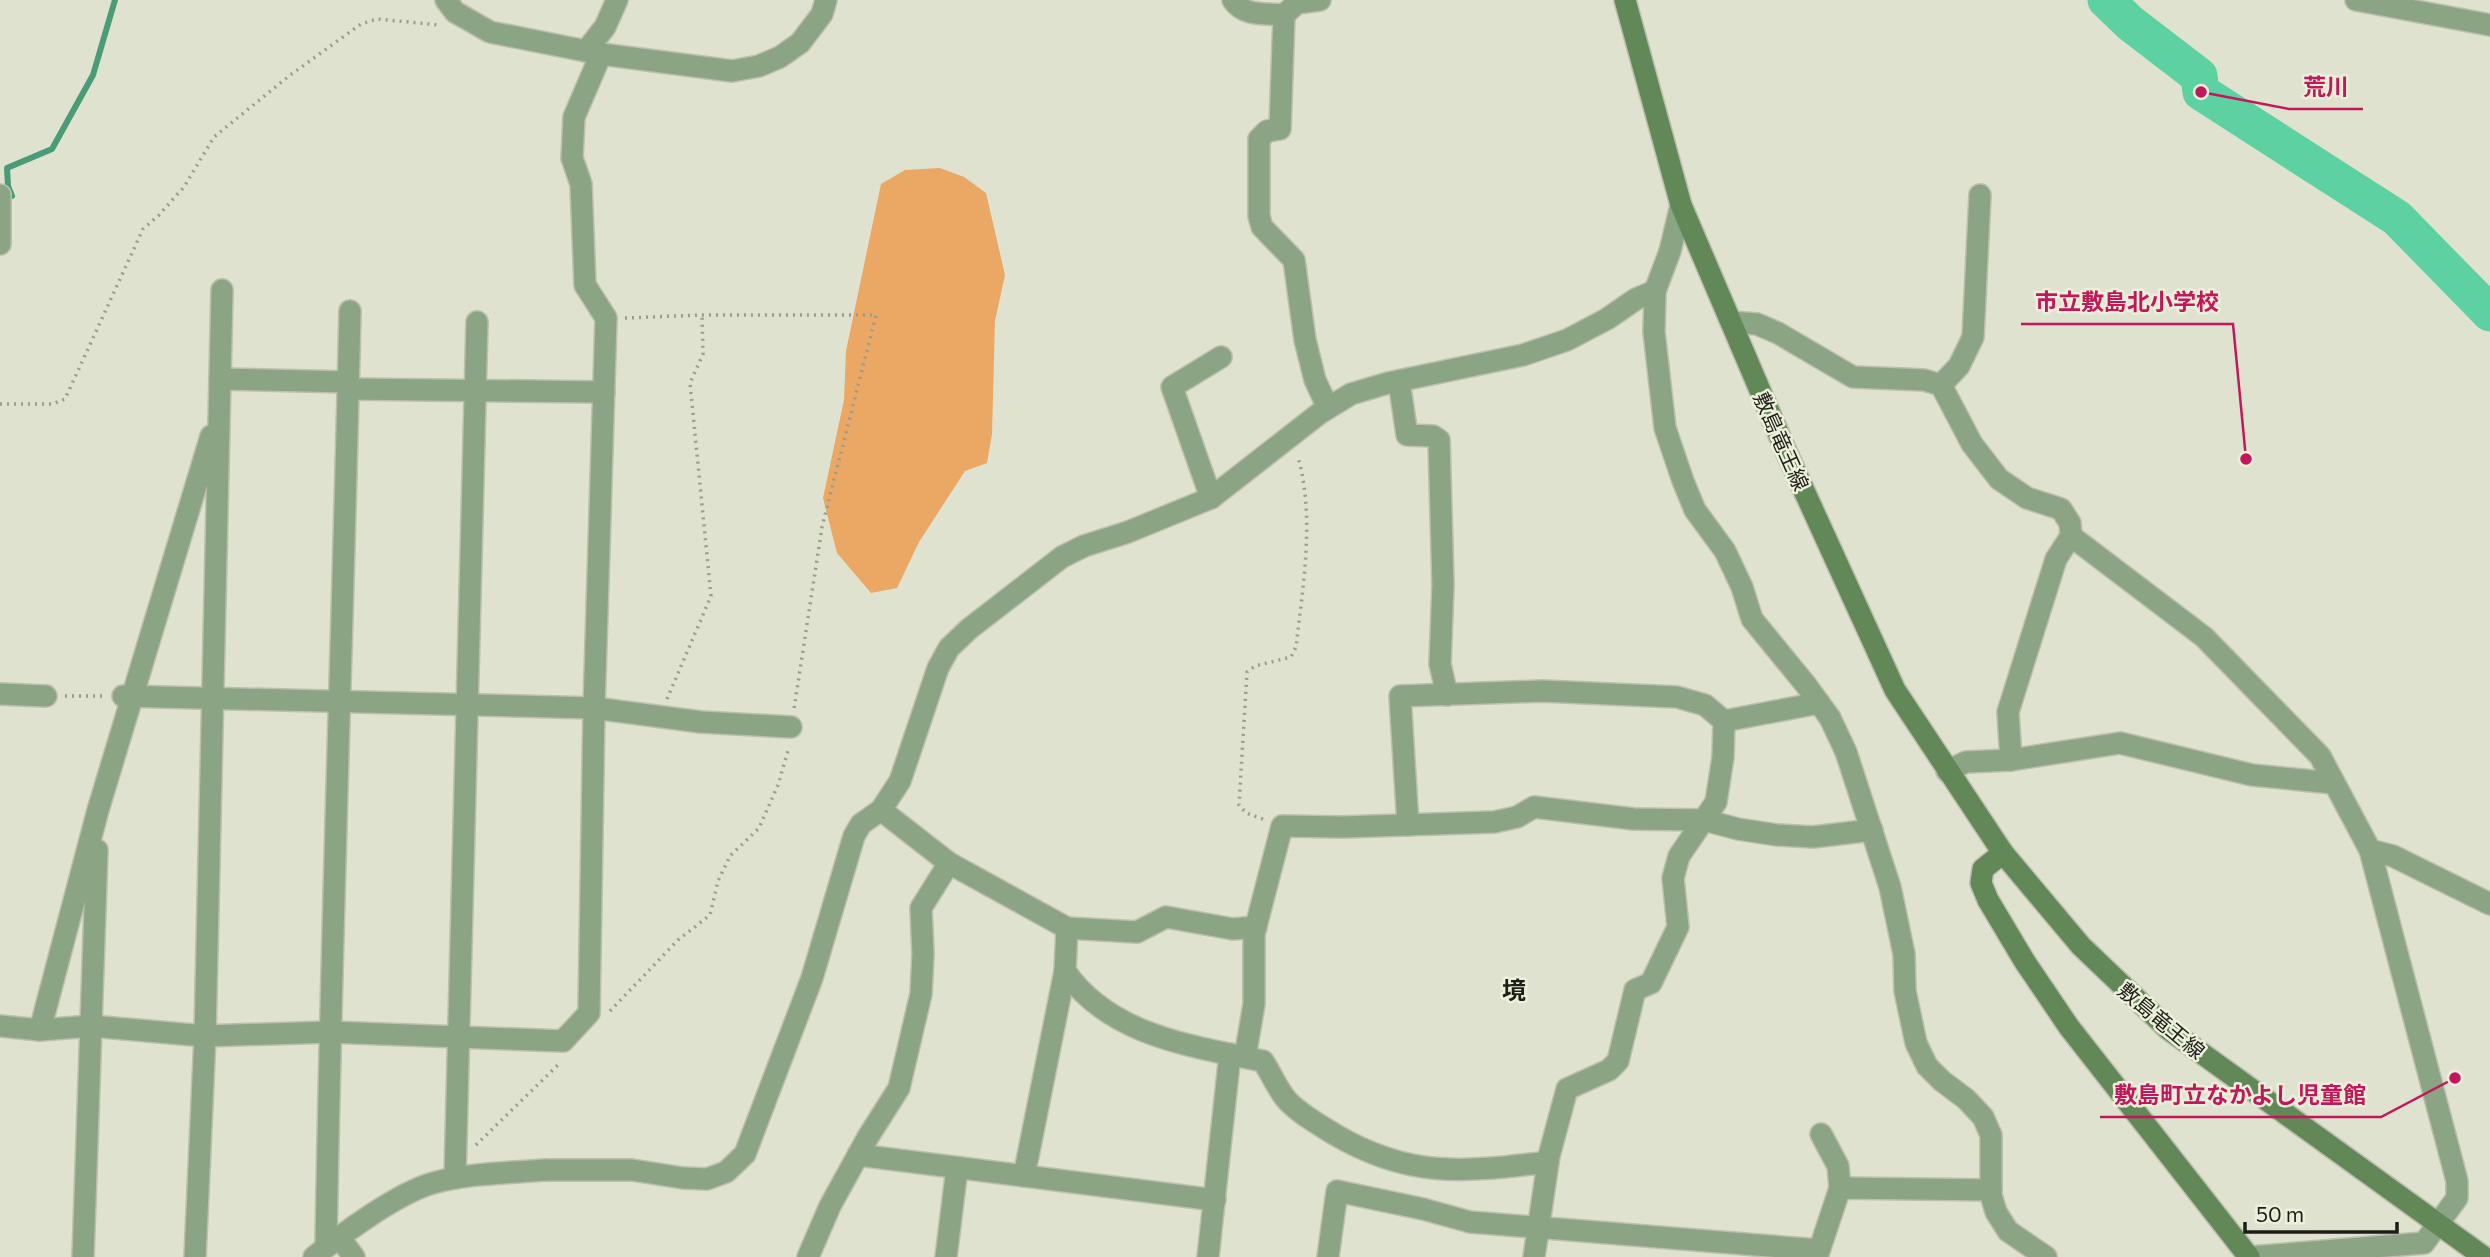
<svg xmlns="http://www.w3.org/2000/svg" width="2490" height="1257" font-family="Commissioner,'Noto Sans JP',sans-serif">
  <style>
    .green { fill: #eba864 }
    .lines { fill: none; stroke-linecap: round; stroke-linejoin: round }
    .stream { stroke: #4a9b78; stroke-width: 6 }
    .river { stroke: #5ed1a2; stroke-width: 37 }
    .minor-casing { stroke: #bcbfad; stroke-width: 24 }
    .tertiary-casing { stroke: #bcbfad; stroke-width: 24 }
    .secondary-casing { stroke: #bcbfad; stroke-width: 24 }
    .path { stroke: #9a9c8d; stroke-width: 3.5; stroke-dasharray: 2 5; stroke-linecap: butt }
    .minor { stroke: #8ba584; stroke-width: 21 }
    .tertiary { stroke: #8ba584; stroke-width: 21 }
    .secondary { stroke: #618856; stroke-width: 21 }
    .labels { text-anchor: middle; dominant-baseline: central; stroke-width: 5; stroke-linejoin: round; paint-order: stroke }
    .street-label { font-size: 21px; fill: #1d1e17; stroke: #ecf0db }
    .quarter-label { font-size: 24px; font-weight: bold; fill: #1d1e17; stroke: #ecf0db }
    .leader { fill: none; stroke: #c2185b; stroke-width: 2.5 }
    .callout-dot { fill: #c2185b; stroke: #ecf0db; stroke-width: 2.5 }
    .callout-label { font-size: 23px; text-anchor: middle; font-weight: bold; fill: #c2185b; stroke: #ecf0db; stroke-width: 5; stroke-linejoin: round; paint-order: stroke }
  </style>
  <rect width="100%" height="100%" fill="#dfe2ce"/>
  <!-- green -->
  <polygon class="green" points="940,168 964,177 986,193 1005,275 995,321 992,434 987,463 965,471 919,542 897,588 871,593 837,553 823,498 844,400 846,351 881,184 905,170"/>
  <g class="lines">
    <!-- stream -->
    <polyline class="stream" points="12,196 8,186 7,168 52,149 93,75 115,0"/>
    <!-- river -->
    <polyline class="river" points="2106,0 2130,23 2199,76 2201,92 2397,218 2490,313"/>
    <!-- minor casing -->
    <g class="minor-casing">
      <g id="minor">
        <path d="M 1233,0 C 1244,17 1266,13 1284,15 L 1280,129 L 1267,131 L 1259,139 L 1259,216 L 1262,227 L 1294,260 L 1305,340 L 1315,380 L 1328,408"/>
        <polyline points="2356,0 2490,25"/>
        <polyline points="1284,15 1297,3 1320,0"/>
        <polyline points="586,51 605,27 617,0"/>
        <polyline points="0,195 0,244"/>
        <polyline points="1681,205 1670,251 1655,291 1654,332 1665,428 1683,481 1695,510 1725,551 1742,587 1752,619 1806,685 1830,718 1846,752 1890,887 1904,954 1905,991 1916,1043 1927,1066 1942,1081 1966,1099 1983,1117 1991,1135 1991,1195 1996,1212 2008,1231 2046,1257"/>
        <polyline points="1731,322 1757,324 1778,333 1853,377 1924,380 1941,385 1972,444 1999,479 2027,498 2061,509 2070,523 2071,536 2056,559 2008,712 2011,760"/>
        <polyline points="220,379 348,382"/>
        <polyline points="1399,381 1407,435 1433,436 1439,440 1443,585 1440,664 1447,695"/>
        <polyline points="1941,385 1959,366 1973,337 1980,195"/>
        <polyline points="348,389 604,392"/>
        <polyline points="1211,498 1172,387 1221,357"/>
        <polyline points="2071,536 2204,637 2320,756 2370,850 2457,1181 2457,1198 2424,1243 2250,1257"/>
        <polyline points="0,694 46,696"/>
        <polyline points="123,696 594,708 701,722 791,727"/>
        <polyline points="1947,771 1966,762 2011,760 2120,743 2252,775 2333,783"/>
        <path d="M 881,810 L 949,863 L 1067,928 L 1065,971 C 1110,1036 1192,1046 1263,1061 C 1271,1073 1277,1088 1286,1099 C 1298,1113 1318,1124 1334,1134 C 1410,1179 1464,1172 1548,1162"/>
        <polyline points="1408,825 1400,696 1542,691 1677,697 1705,705 1724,721 1819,703"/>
        <polyline points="2370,850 2393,856 2490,904"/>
        <polyline points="1067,928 1137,932 1166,917 1233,929 1256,927"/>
        <polyline points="0,1026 40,1030 91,1026 205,1036 330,1032 563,1041 589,1013 594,708 606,318 585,285 581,184 572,158 574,117 601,54"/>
        <polyline points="40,1030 98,810 211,436"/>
        <polyline points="1245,1057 1254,1004 1254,934 1282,826 1343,827 1494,822 1517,817 1534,807 1634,819 1704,820 1738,829 1777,835 1813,837 1872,830"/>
        <polyline points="1821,1134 1838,1166 1840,1188"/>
        <polyline points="858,1155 1215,1200"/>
        <polyline points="546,1170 632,1170 683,1178 707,1179 726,1172 745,1154 812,978 854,836 861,824 881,810 900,781 938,668 949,648 969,629 1062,557 1084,546 1128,532 1211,498 1320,413 1351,394 1388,383 1523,355 1567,340 1607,319 1636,299 1655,291"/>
        <polyline points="1024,1176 1065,971"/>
        <polyline points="455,1178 477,322"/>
        <path d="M 326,1247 C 331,935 343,623 350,311"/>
        <polyline points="83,1257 97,850"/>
        <polyline points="195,1257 205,1036 222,290"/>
        <polyline points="808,1257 830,1206 868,1137 899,1088 921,994 923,954 921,908 949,863"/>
        <polyline points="946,1257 957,1168"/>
        <polyline points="1208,1257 1230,1054"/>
        <polyline points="1328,1257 1337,1191 1423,1209 1470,1222 1819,1250"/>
        <polyline points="1534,1257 1549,1156 1567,1089 1609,1070 1618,1061 1635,990 1651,983 1678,927 1673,878 1679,856 1716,802 1723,757 1724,721"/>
        <polyline points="1817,1257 1840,1188 1991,1190"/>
      </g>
    </g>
    <!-- tertiary casing -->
    <g class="tertiary-casing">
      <g id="tertiary">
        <polyline points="446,0 455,12 490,32 601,54 732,71 759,66 780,57 800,43 822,14 826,0"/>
        <polyline points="339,1237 354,1257"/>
        <path d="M 314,1257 C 343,1233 398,1193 433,1183 C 469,1173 508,1173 546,1170"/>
      </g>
    </g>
    <!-- secondary casing -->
    <g class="secondary-casing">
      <g id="secondary">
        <polyline points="1625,0 1681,205 1785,449 1895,690 2003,853 1983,869 1981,883 1988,900 2025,962 2069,1027 2249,1257"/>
        <polyline points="2003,853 2081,946 2168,1029 2484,1257"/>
      </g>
    </g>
    <!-- path -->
    <g class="path">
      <polyline points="625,318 702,315 876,315 822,527 794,709"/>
      <polyline points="0,404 52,404 65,399 143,229 159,215 184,187 214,137 289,76 361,24 377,19 439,25"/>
      <polyline points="65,696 103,696"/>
      <polyline points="667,699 711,596 690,383 703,354 702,315"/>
      <path d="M 1263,819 L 1246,813 L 1239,805 L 1247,672 L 1255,666 L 1291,657 L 1296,647 C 1303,586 1315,517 1298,457"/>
      <polyline points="610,1011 678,940 710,915 718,881 730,856 759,828 778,785 789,747"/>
      <polyline points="476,1145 561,1062"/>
    </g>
    <!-- minor -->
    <use href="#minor" class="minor"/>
    <!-- tertiary -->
    <use href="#tertiary" class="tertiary"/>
    <!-- secondary -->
    <use href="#secondary" class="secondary"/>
  </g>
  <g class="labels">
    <!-- street labels -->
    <g class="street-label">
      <text transform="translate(1782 441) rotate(66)">敷島竜王線</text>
      <text transform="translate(2162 1020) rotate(40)">敷島竜王線</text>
    </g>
    <!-- quarter labels -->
    <g class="quarter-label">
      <text x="1514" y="989">境</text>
    </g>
  </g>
  <!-- callouts -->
  <path class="leader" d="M2201 92L2289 109H2363M2246 459L2233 324H2021M2455 1078L2381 1117H2100"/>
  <g class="callout-dot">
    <circle cx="2201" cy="92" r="7"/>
    <circle cx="2246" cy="459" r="7"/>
    <circle cx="2455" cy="1078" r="7"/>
  </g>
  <g class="callout-label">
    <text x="2326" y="95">荒川</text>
    <text x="2127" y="310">市立敷島北小学校</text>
    <text x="2240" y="1103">敷島町立なかよし児童館</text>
  </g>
  <!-- scale -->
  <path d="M2245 1222v10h152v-10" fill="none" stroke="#1d1e17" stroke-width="3.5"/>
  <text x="2256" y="1222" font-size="21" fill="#1d1e17" stroke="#ecf0db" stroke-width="5" paint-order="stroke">50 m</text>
</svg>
